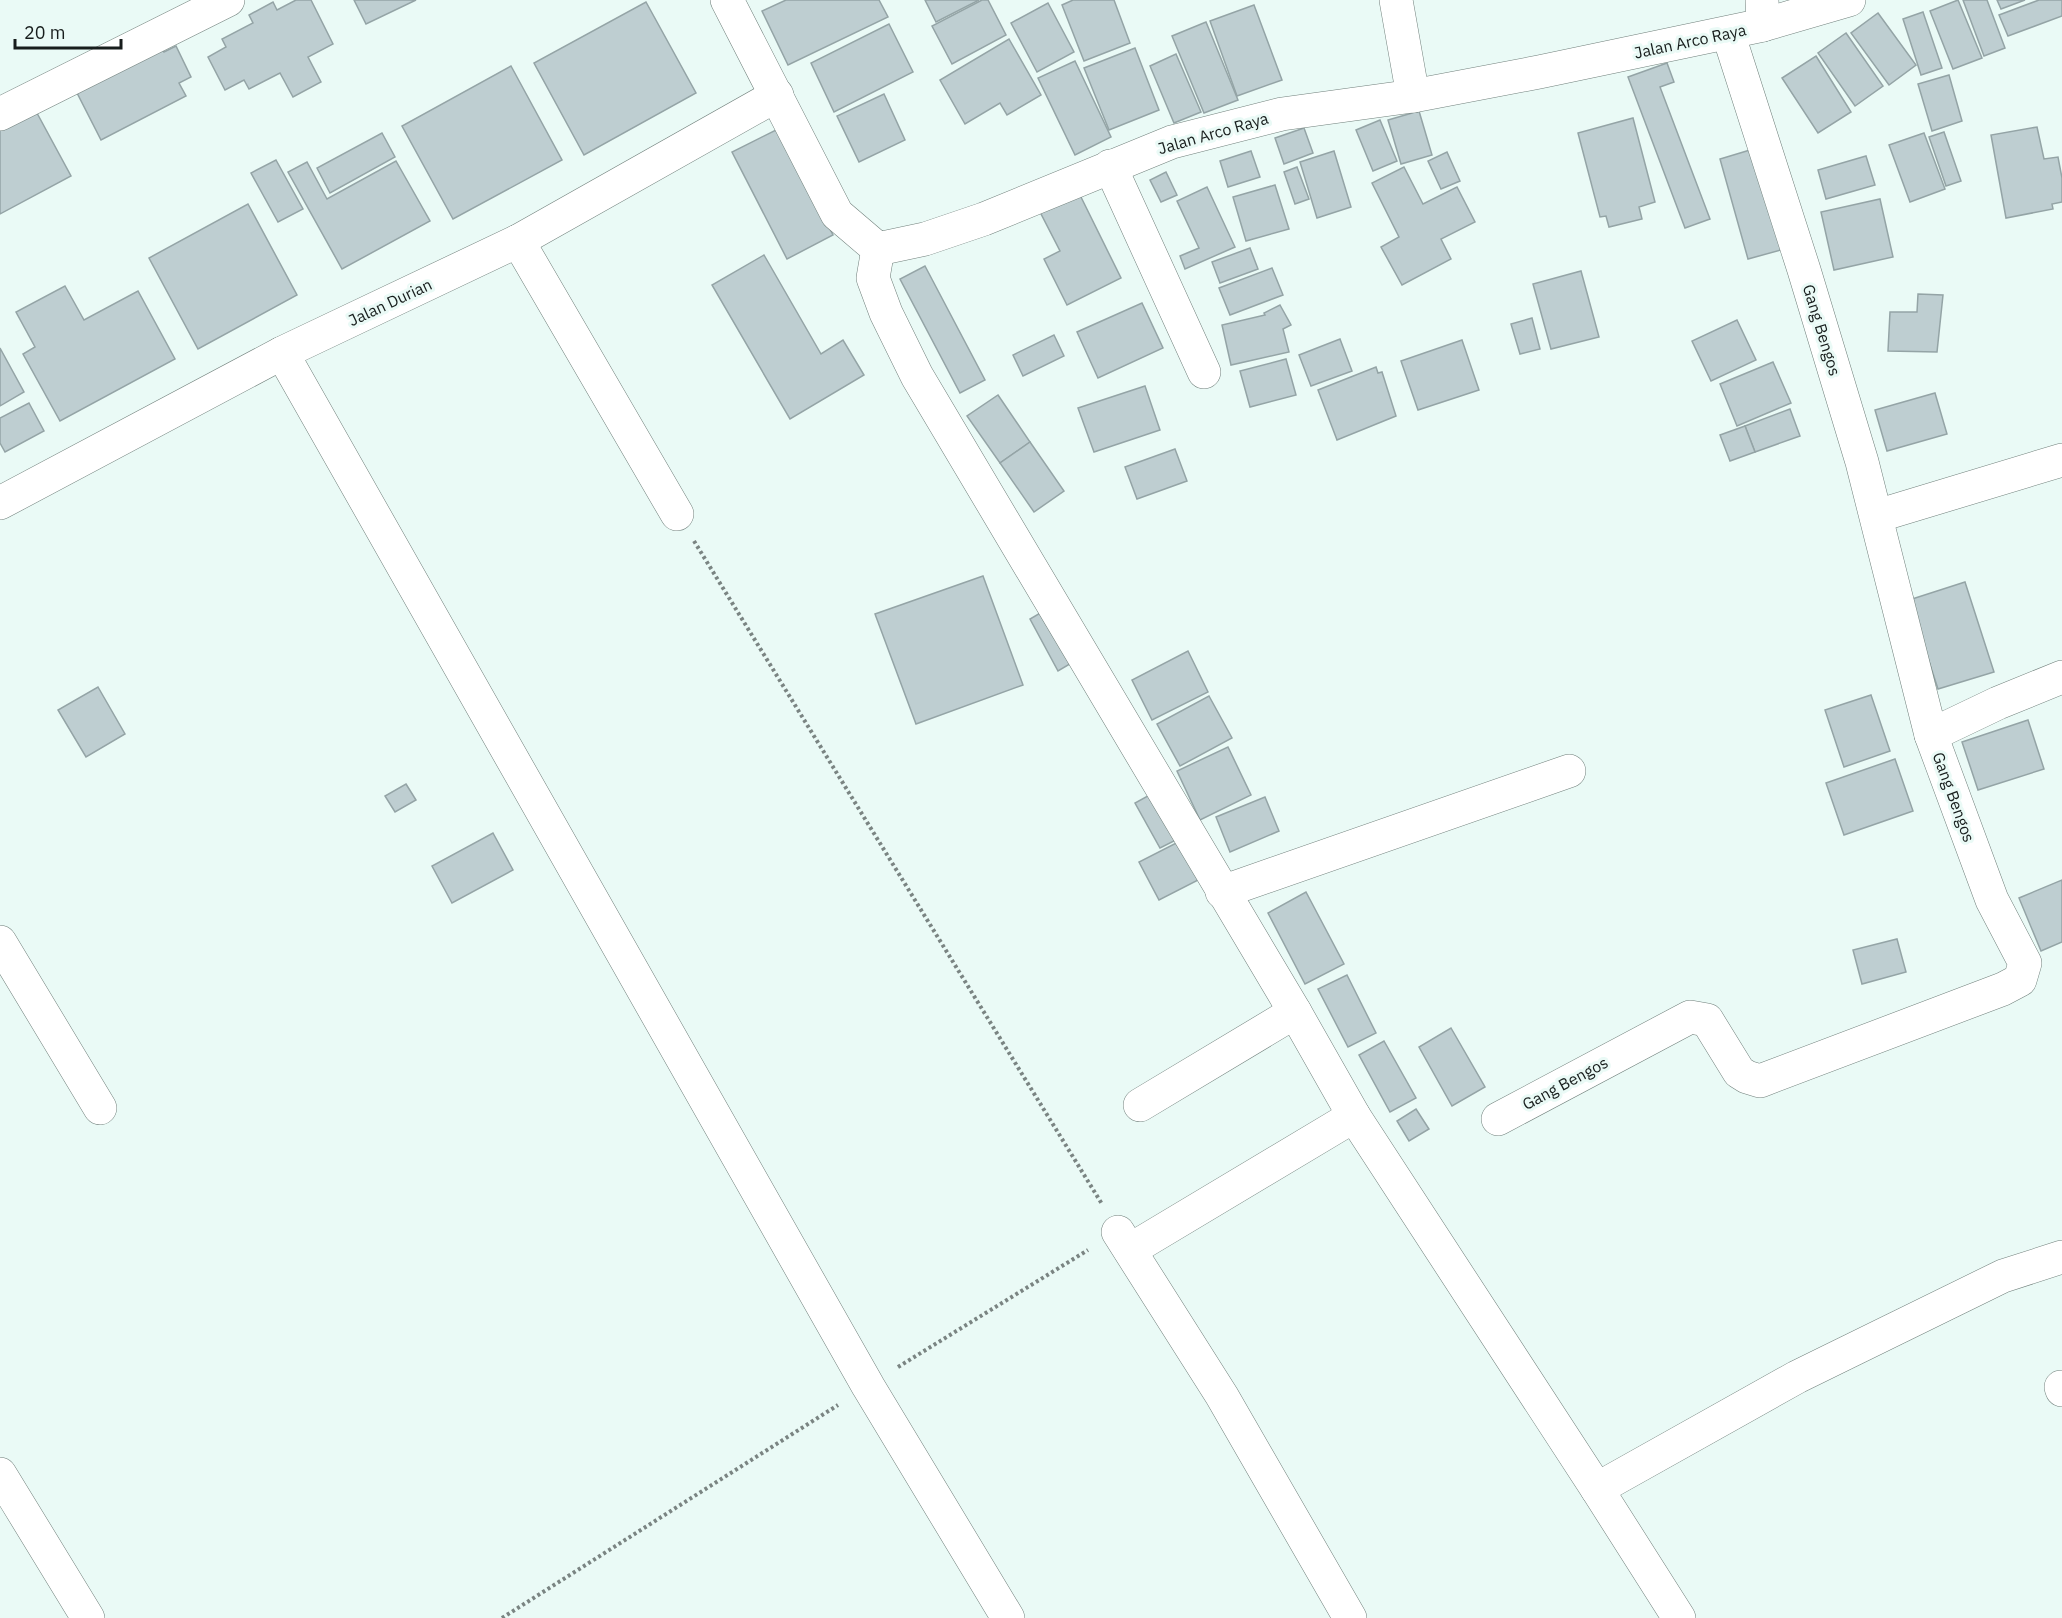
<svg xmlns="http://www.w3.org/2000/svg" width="2062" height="1618" font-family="'IBM Plex Sans',sans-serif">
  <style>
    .building { fill: #beced1; stroke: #94a4a6; stroke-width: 1.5 }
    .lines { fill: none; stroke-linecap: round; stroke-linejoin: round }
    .minor-casing { stroke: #71807c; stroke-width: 34 }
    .major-casing { stroke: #71807c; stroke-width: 34 }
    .path { stroke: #7a8482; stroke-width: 4; stroke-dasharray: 3 3; stroke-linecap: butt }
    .minor { stroke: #fff; stroke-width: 33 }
    .major { stroke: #fff; stroke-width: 33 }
    .labels { text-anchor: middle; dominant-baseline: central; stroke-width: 6; stroke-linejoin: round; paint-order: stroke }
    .street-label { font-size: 16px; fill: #171d1c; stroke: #eafaf6 }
  </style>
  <rect width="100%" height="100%" fill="#eafaf6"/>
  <!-- building -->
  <g class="building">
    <polygon points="296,0 311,0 333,44 308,57 321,82 293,97 280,73 249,89 244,80 225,90 208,57 226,47 222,39 253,23 249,15 273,2 277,10"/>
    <polygon points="354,0 416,0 366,24"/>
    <polygon points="786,0 879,0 888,17 788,65 762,11"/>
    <polygon points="925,0 979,0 936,22"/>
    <polygon points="982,0 988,0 1006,35 952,64 932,26"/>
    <polygon points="1073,0 1114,0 1130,43 1084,61 1062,5"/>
    <polygon points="1958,0 1982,58 1953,69 1930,11"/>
    <polygon points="1963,0 1987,0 2005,48 1984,56"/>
    <polygon points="1997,0 2025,0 2001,9"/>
    <polygon points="2039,0 2062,0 2062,16 2008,36 1999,15"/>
    <polygon points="646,2 696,93 584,155 534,63"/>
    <polygon points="1048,3 1074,52 1037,72 1011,23"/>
    <polygon points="1254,5 1282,80 1237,96 1210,21"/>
    <polygon points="1923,12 1942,68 1921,75 1903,19"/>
    <polygon points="1878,13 1916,65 1889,85 1851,33"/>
    <polygon points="1206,22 1238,100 1204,113 1172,36"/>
    <polygon points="889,24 913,72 834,112 811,63"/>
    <polygon points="1846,33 1883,86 1855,106 1818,53"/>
    <polygon points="1009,39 1041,95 1007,115 1000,103 965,124 940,80"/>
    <polygon points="158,42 164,52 176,46 191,77 179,83 186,96 101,140 73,85"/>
    <polygon points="1135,48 1159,110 1109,130 1084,68"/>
    <polygon points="1176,54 1201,112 1174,123 1150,66"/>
    <polygon points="1816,56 1851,112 1818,133 1782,78"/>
    <polygon points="1075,61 1111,137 1075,155 1038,78"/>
    <polygon points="1667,63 1674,82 1660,87 1710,219 1685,228 1628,77"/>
    <polygon points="511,66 562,160 453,219 402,126"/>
    <polygon points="1949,75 1962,121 1932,131 1918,84"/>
    <polygon points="884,94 905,140 859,162 837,116"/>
    <polygon points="31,102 71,176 0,214 0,119"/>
    <polygon points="1419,111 1432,155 1401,164 1388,120"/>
    <polygon points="1633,118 1655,202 1639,207 1642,219 1609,227 1606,216 1600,217 1578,133"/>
    <polygon points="1380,120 1397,161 1373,171 1356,130"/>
    <polygon points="2037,127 2044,159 2058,157 2062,178 2062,202 2052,204 2053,209 2006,218 1991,135"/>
    <polygon points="1304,128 1313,153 1284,164 1275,138"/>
    <polygon points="778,129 833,235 787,259 732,152"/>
    <polygon points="1944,132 1961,181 1946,186 1929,137"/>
    <polygon points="382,133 395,157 330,193 317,168"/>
    <polygon points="1924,133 1945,189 1910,202 1889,145"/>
    <polygon points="1760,147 1788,248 1748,259 1720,159"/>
    <polygon points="1251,151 1260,177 1228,187 1220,161"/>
    <polygon points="1334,151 1351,207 1317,218 1300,162"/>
    <polygon points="1447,152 1460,181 1441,189 1428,161"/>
    <polygon points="1866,156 1875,185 1826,199 1818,170"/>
    <polygon points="276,160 303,209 278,222 251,173"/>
    <polygon points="396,161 430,221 342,269 288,172 307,162 327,199"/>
    <polygon points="1297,167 1309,199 1295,204 1284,172"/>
    <polygon points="1404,167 1423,204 1457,187 1475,222 1441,239 1451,259 1402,285 1381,247 1399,237 1372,183"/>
    <polygon points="1166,172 1177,195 1161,202 1150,180"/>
    <polygon points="1275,185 1289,229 1246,241 1233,197"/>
    <polygon points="1207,187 1235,247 1185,269 1180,256 1199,248 1177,201"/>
    <polygon points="1077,189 1121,278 1067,305 1044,259 1060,251 1038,208"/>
    <polygon points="1880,199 1893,257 1834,270 1821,212"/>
    <polygon points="248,204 297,295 198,349 149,258"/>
    <polygon points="1250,248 1258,269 1220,283 1212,262"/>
    <polygon points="764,255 821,354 843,340 864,375 790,419 712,285"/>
    <polygon points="925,266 985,380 960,393 900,279"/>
    <polygon points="1272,268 1283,295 1230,315 1219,288"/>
    <polygon points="1581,271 1599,337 1551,349 1533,284"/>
    <polygon points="65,286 84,320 138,291 175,359 60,421 23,354 35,347 16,312"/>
    <polygon points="1918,294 1943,295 1937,352 1888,351 1890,312 1917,312"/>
    <polygon points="1142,303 1163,348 1098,378 1077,332"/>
    <polygon points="1280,305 1291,325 1283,329 1289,352 1231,365 1222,325 1265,315 1264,313"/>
    <polygon points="1532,318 1540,349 1520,354 1511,324"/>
    <polygon points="1737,320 1756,360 1711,381 1692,341"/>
    <polygon points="1054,335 1064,356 1023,376 1013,355"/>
    <polygon points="1340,339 1352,371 1311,386 1299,355"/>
    <polygon points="1462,340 1479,390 1418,410 1401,361"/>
    <polygon points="0,348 24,392 0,406"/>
    <polygon points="1286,359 1296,395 1250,407 1240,371"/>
    <polygon points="1773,362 1791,403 1737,426 1720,384"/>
    <polygon points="1376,367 1378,373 1382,372 1396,416 1337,440 1318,390"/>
    <polygon points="1145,386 1160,430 1094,452 1078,408"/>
    <polygon points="1935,393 1947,434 1887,451 1875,410"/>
    <polygon points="998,395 1030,442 1000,463 967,416"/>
    <polygon points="29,403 44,431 5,452 0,443 0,418"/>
    <polygon points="1790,409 1800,436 1755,452 1745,426"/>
    <polygon points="1745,426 1755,452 1730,461 1720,435"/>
    <polygon points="1030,442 1064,491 1034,512 1000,463"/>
    <polygon points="1175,449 1187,481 1137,499 1125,467"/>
    <polygon points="983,576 1023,685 916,724 875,614"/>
    <polygon points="1965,582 1994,672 1938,689 1909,600"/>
    <polygon points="1052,606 1080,658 1058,671 1030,619"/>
    <polygon points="1188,651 1208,692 1152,720 1132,680"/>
    <polygon points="98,687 125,734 86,757 58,710"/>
    <polygon points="1871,695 1890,751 1844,767 1825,710"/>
    <polygon points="1209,696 1232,738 1180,766 1157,724"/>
    <polygon points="2028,720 2044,769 1978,790 1962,742"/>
    <polygon points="1228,747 1251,795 1200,820 1177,771"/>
    <polygon points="1895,759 1913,811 1844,835 1826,783"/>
    <polygon points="406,784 416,800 395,812 385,796"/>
    <polygon points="1155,792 1180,838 1160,848 1135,803"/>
    <polygon points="1265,797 1279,831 1230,852 1216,817"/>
    <polygon points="493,833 513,870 452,903 432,866"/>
    <polygon points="1188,837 1208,875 1159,900 1139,862"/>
    <polygon points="2062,880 2062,942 2041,951 2019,898"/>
    <polygon points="1306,892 1344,964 1305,984 1268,913"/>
    <polygon points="1897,939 1906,972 1862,984 1853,950"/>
    <polygon points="1347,975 1376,1033 1348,1047 1318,989"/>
    <polygon points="1451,1028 1485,1087 1452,1106 1419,1047"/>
    <polygon points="1384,1041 1416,1098 1390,1112 1359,1055"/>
    <polygon points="1416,1109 1429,1129 1409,1141 1397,1121"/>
  </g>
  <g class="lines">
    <!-- minor casing -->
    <g class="minor-casing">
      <g id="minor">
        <polyline points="1396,0 1413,96"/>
        <polyline points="1762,0 1763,25"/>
        <polyline points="0,114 228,0"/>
        <polyline points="1110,166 1204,372"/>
        <polyline points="518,241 677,514"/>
        <polyline points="878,249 873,278 886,313 917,376 1295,1012 1354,1116 1597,1489 1679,1618"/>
        <polyline points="282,353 868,1386 1008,1618"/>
        <polyline points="0,503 282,353 518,241 777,95"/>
        <polyline points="1877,516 2062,460"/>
        <polyline points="1931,735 1998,703 2062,677"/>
        <polyline points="1222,892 1569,771"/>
        <polyline points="0,942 100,1108"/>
        <polyline points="1140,1105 1295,1012"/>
        <polyline points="1498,1119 1690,1017 1707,1020 1739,1072 1747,1077 1760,1081 2003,989 2020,980 2025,963 1992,900 1931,735 1862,462 1804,270 1728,33"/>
        <polyline points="1118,1232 1222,1396 1350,1618"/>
        <polyline points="1130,1250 1354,1116"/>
        <polyline points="2061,1387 2062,1390"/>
        <polyline points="0,1474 88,1618"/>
        <polyline points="1597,1489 1797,1377 2003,1276 2062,1257"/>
      </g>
    </g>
    <!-- major casing -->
    <g class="major-casing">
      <polyline id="major" points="727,0 837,214 878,249 925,239 984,219 1172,142 1282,114 1413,96 1539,72 1763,25 1849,0"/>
    </g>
    <!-- path -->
    <g class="path">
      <polyline points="694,541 1102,1204"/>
      <polyline points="898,1367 1088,1250"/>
      <polyline points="502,1618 838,1405"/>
    </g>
    <!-- minor -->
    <use href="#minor" class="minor"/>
    <!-- major -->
    <use href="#major" class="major"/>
  </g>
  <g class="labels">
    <!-- street labels -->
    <g class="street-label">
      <text transform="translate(1690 41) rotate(-12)">Jalan Arco Raya</text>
      <text transform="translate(1213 133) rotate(-16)">Jalan Arco Raya</text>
      <text transform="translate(390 302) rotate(-25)">Jalan Durian</text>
      <text transform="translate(1822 330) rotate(73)">Gang Bengos</text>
      <text transform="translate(1954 797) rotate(70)">Gang Bengos</text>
      <text transform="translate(1565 1083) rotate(-28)">Gang Bengos</text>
    </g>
  </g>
  <!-- scale -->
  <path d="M15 39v9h106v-9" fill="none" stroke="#171d1c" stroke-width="3"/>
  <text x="24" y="39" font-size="18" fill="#171d1c" stroke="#eafaf6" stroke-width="4.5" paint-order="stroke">20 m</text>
</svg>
